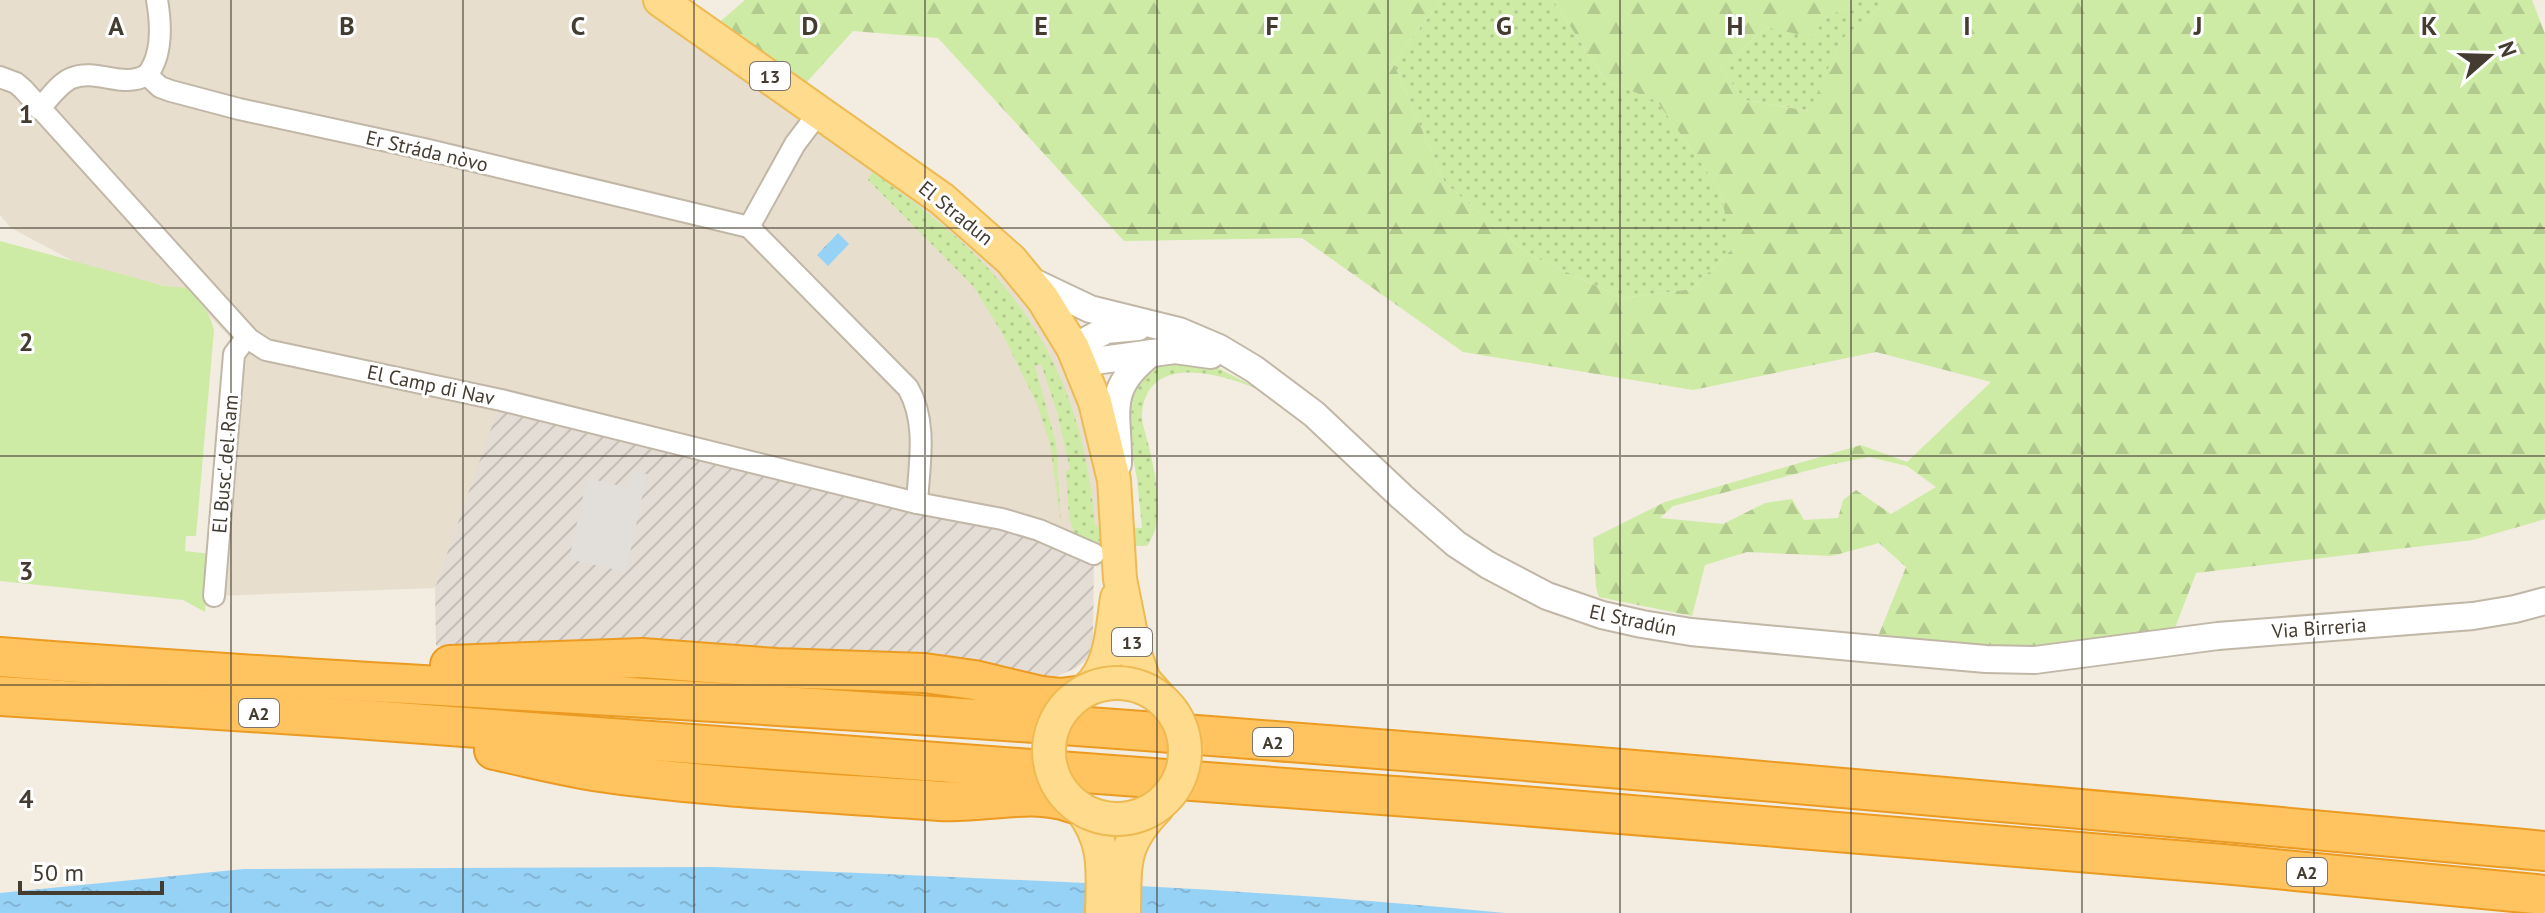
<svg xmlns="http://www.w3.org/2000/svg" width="2545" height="913" font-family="'PT Sans',sans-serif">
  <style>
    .residential { fill: #e7dece }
    .industrial { fill: url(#industrial-furrows) }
    .grass { fill: url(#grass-dots) }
    .forest { fill: url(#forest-firs); fill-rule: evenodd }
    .park { fill: #ceeba5 }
    .parking { fill: #e2dfda }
    .water { fill: url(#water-ripples) }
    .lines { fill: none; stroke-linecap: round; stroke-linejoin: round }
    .minor-casing { stroke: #c1b7a6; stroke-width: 24 }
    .tertiary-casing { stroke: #c1b7a6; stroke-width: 30 }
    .primary-casing { stroke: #eeba53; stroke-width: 36 }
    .motorway-casing { stroke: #eb9a22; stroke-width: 42 }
    .minor { stroke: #fff; stroke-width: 20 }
    .tertiary { stroke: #fff; stroke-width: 26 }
    .primary { stroke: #ffdb8d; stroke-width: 32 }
    .motorway { stroke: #ffc45f; stroke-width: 38 }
    .primary-bridge-casing { stroke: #eeba53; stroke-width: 36; stroke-linecap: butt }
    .primary-bridge { stroke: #ffdb8d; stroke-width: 32 }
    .grid { fill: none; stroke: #443c31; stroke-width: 2; stroke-opacity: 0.55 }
    .labels { text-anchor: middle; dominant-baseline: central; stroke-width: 6; stroke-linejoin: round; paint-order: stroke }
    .shield { fill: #fff; stroke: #7c766f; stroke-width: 2 }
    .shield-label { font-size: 18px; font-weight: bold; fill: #443c31 }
    .street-label { font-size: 20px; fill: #443c31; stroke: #fff }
    .grid-label { font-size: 26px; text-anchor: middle; font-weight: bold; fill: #443c31; stroke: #fff; stroke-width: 6; stroke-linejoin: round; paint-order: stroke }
  </style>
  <defs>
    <pattern id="industrial-furrows" width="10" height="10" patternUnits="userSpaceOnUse" patternTransform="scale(2)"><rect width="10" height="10" fill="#e4ddd6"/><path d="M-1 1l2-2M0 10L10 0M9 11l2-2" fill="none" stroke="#c5bfb8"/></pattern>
    <pattern id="grass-dots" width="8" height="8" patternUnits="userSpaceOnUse" patternTransform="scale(2)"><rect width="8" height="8" fill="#ceeba5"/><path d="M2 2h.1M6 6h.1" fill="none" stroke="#b2ca8e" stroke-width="1.8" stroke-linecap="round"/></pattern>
    <pattern id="forest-firs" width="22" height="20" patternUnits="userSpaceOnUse" patternTransform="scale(2)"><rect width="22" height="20" fill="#ceeba5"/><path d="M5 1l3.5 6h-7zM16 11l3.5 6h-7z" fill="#b2ca8e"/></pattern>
    <pattern id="water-ripples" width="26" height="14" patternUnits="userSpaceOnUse" patternTransform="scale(2)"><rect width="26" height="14" fill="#96d2f6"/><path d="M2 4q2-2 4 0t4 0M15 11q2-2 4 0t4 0" fill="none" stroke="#82b5d3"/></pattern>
  </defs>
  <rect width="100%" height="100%" fill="#f2ece1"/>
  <!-- residential -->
  <polygon class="residential" points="0,0 660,0 942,199 1066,335 1118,525 1094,554 502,401 435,588 214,596 238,346 186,291 79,264 11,228 0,215"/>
  <!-- industrial -->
  <polygon class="industrial" points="501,400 917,503 1094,554 1093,643 1086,660 1076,668 1055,677 1027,676 922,659 436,646 435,588"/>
  <!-- grass -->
  <g class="grass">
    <polygon points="1442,0 1553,0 1606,81 1657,101 1721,191 1732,249 1692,289 1622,298 1528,254 1445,183 1393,62"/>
    <polygon points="1860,0 1884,0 1884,4 1841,40 1810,111 1745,100 1721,69 1766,27 1813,37 1823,19"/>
    <path d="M 872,172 C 894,188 916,203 936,220 C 1037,301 1085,398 1095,526 L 1142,528 L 1137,479 L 1124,414 L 1132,387 L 1149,369 L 1166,360 L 1214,366 L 1266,393 C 1230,376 1148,349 1142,413 C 1141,423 1146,433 1148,443 C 1155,472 1167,520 1147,546 L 1095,545 L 1075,535 L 1069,518 L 1066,471 L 1070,469 L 1057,412 L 1041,364 L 1035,366 L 1056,443 L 1061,524 L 1050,444 L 1037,404 L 1002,333 L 973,286 L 868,180 Z"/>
  </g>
  <!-- forest -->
  <path class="forest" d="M 745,0 L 1442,0 L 1393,62 L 1445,183 L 1528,254 L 1622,298 L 1692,289 L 1731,250 L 1721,191 L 1657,101 L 1606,81 L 1553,0 L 1860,0 L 1823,19 L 1814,38 L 1766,27 L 1721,69 L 1745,100 L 1809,111 L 1841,40 L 1884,4 L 1884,0 L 2532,0 L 2545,34 L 2545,519 L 2473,540 L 2196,573 L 2170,641 L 2092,653 L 1873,649 L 1906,567 L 1879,543 L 1832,556 L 1747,552 L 1705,565 L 1692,616 L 1599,597 L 1596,587 L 1593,538 L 1665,502 L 1861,445 L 1907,462 L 1991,382 L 1876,352 L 1693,390 L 1463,352 L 1302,238 L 1124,241 L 938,38 L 853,31 L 796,94 L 707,33 ZM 1869,457 L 1907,466 L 1936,487 L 1891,514 L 1856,490 L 1843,500 L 1838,518 L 1804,520 L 1792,499 L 1765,503 L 1723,524 L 1660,518 L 1673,506 L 1829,465 Z"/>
  <!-- park -->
  <path class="park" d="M 0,241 L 165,286 L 187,288 C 199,301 210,312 214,330 L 196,536 L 186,536 L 185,551 L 211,554 L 205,612 L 183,600 L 0,581 Z"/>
  <!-- parking -->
  <polygon class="parking" points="633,471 647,474 626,572 569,559 587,478 629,488"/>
  <!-- water -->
  <g class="water">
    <polygon points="838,233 849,244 828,266 817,255"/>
    <path d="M 713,867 C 977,878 1242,887 1505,913 L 0,913 L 0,893 L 244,869 Z"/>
  </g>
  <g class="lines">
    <!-- minor casing -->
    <g class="minor-casing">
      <g id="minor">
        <polyline points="147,75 160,87 171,91 239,109 424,149 749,227"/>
        <path d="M 147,75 C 163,55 161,23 157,0"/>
        <polyline points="0,77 16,83 23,89 249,339 266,350 501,400 917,503 1002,519 1039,530 1094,554"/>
        <path d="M 39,109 C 49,99 59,83 72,78 C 97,68 122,89 147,75"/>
        <path d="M 749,227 L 908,388 C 928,423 919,465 917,503"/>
        <polyline points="749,227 795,144 820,111"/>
        <polyline points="214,596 234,354 247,337"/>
      </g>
    </g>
    <!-- tertiary casing -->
    <g class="tertiary-casing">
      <g id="tertiary">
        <polyline points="1029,280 1090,309 1179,331 1219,348 1254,369 1314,414 1402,497 1456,544 1488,565 1547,596 1602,615 1642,624 1691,632 1873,649 1986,659 2035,660 2218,636 2473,616 2515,609 2545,601"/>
        <polyline points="1073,348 1106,330 1138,327"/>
        <polyline points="1080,363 1175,350 1211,355"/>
        <path d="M 1118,464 C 1119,411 1103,391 1151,353"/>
      </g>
    </g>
    <!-- primary casing -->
    <g class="primary-casing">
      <g id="primary">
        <polyline points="660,0 942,199 1011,260 1043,299 1073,348 1095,402 1114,480 1120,579 1135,654 1144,680 1159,697"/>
        <path d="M 1087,689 C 1112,667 1112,629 1117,598"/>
        <path d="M 1080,808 C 1107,841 1103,872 1102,913"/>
        <path d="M 1124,913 C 1125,864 1121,845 1157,808"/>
      </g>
    </g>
    <!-- motorway casing -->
    <g class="motorway-casing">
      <g id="motorway">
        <path d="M 0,657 C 286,680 572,692 858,711 C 1421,748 1983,800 2545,851"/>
        <polyline points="450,665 642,658 776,668 924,673 974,680 1041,696 1060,698 1076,696"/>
        <polyline points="0,696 343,718 1463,801 2223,864 2545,895"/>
        <path d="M 494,750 C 532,758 570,768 607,773 C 716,788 830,793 940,801 C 984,804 1031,788 1072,803"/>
      </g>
    </g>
    <!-- minor -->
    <use href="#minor" class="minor"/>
    <!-- tertiary -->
    <use href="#tertiary" class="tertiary"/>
    <!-- primary -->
    <use href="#primary" class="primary"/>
    <!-- motorway -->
    <use href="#motorway" class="motorway"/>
    <!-- primary-bridge casing -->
    <g class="primary-bridge-casing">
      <circle id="primary-bridge" cx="1117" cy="751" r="68"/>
    </g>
    <!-- primary-bridge -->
    <use href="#primary-bridge" class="primary-bridge"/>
  </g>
  <!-- grid -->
  <path class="grid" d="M 231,0 L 231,913M 463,0 L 463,913M 694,0 L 694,913M 925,0 L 925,913M 1157,0 L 1157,913M 1388,0 L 1388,913M 1620,0 L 1620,913M 1851,0 L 1851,913M 2082,0 L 2082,913M 2314,0 L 2314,913M 0,228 L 2545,228M 0,456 L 2545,456M 0,685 L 2545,685"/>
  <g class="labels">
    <!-- shield labels -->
    <g class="shield">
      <rect x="750" y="62" width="40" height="28" rx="6"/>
      <rect x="1112" y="628" width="40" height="28" rx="6"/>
      <rect x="239" y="699" width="40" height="28" rx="6"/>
      <rect x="1253" y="728" width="40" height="28" rx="6"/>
      <rect x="2287" y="858" width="40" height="28" rx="6"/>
    </g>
    <g class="shield-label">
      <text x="770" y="76">13</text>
      <text x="1132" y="642">13</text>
      <text x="259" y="713">A2</text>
      <text x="1273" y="742">A2</text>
      <text x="2307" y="872">A2</text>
    </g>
    <!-- street labels -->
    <g class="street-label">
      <text transform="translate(427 151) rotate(13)">Er Stráda nòvo</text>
      <text transform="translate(956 213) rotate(39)">El Stradun</text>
      <text transform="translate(431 385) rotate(12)">El Camp di Nav</text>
      <text transform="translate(225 464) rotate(-85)">El Busc' del Ram</text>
      <text transform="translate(1633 620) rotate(12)">El Stradún</text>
      <text transform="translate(2319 628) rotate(-4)">Via Birreria</text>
    </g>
  </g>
  <g class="grid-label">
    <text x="116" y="35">A</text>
    <text x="347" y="35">B</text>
    <text x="578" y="35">C</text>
    <text x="810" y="35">D</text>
    <text x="1041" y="35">E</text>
    <text x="1272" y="35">F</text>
    <text x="1504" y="35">G</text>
    <text x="1735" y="35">H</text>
    <text x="1967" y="35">I</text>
    <text x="2198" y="35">J</text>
    <text x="2429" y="35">K</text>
    <text x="26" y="123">1</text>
    <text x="26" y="351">2</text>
    <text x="26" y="580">3</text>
    <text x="26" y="808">4</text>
  </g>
  <!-- north arrow -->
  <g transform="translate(2489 56) rotate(70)" stroke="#ffffff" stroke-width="6" paint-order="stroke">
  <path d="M0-6L14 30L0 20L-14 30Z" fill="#443c31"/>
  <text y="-12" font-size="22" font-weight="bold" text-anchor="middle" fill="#443c31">N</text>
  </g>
  <!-- scale -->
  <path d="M20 881v12h142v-12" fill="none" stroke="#443c31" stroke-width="4"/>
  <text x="32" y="881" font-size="24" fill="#443c31" stroke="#ffffff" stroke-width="6" paint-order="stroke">50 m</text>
</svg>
